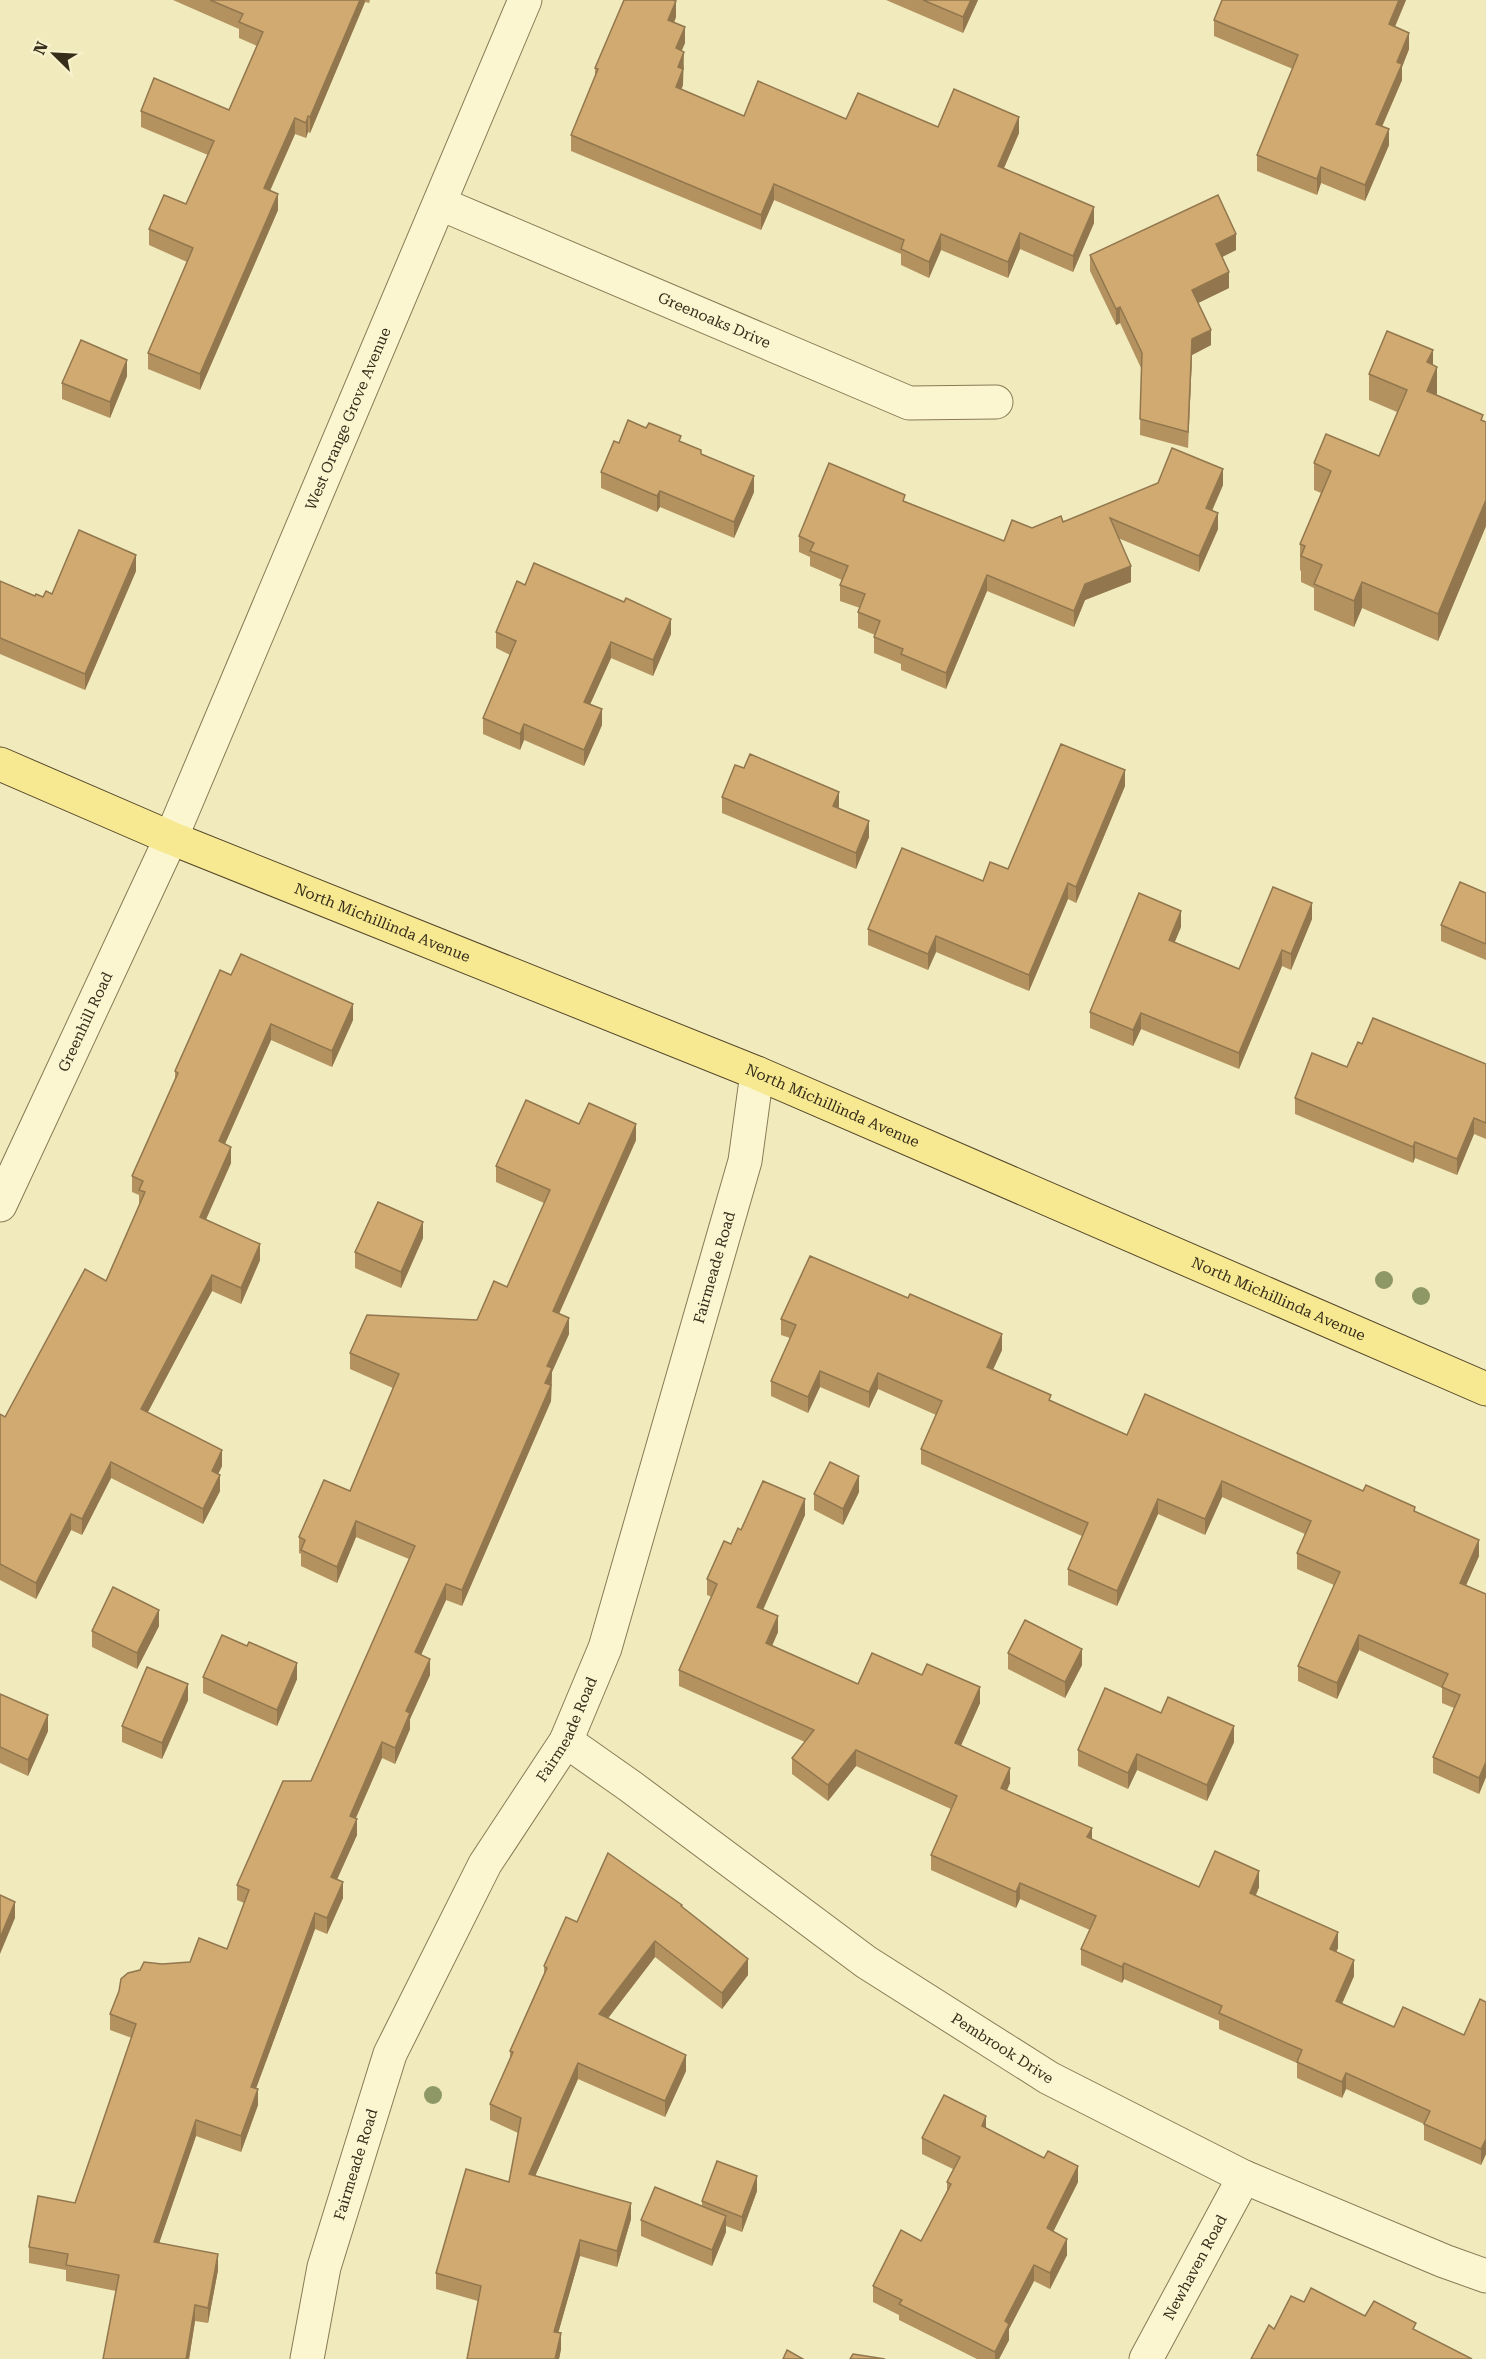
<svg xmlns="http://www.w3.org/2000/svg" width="1486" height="2359" font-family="'Roboto Serif',serif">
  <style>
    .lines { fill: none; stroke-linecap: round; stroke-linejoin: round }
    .minor-casing { stroke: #887a55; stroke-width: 35 }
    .major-casing { stroke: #55462a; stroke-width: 35 }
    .minor { stroke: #fbf6d0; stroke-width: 33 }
    .major { stroke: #f6e991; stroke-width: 33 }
    .tree { fill: #8e9866 }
    .wall { fill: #b39260 }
    .shaded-wall { fill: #92774e }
    .building { fill: #d0aa70; stroke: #92774e; stroke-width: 1.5 }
    .labels { text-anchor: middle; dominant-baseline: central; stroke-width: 4.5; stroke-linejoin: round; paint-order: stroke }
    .street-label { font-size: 15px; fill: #372d1b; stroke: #f7f2cc }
  </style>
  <rect width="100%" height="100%" fill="#f0eabc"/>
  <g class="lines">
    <!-- minor casing -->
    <g class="minor-casing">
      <g id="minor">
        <path id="s1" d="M 441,204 L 909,403 L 996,402"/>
        <path id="s2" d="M 0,1205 L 171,838 L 525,0"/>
        <path id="s3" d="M 566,1741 L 630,1786 L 866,1962 L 1049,2078 L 1244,2177 L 1444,2261 L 1486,2276"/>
        <path id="s4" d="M 307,2359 L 324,2267 L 390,2054 L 485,1864 L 566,1741 L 605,1648 L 745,1161 L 757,1073"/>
        <path id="s5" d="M 1146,2359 L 1244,2177"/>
      </g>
    </g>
    <!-- major casing -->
    <g class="major-casing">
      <g id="major">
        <path id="s6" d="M 0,764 L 171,838 L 757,1073 L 1486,1389"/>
      </g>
    </g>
    <!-- minor -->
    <use href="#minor" class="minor"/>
    <!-- major -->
    <use href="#major" class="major"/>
  </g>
  <!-- trees -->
  <g class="tree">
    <circle cx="1384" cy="1280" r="9"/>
    <circle cx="1421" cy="1296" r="9"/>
    <circle cx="433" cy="2095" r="9"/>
  </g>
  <!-- wall -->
  <g class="wall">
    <polygon points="173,0 370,0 369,3 365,2 310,133 308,132 306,138 295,134 270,191 278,210 200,390 148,369 148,353 187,262 149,245 149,229 186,204 208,155 141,127 141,111 229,110 257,46 239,38 239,29"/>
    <polygon points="886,0 978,0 963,33"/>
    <polygon points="1222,0 1406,0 1395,27 1409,49 1402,67 1402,80 1382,127 1389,145 1365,201 1321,183 1317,195 1257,171 1257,155 1293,69 1214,36 1214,20"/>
    <polygon points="676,17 674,23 685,43 681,51 684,68 683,71 683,85 681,89 744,116 846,119 938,127 1019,133 1004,168 1094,223 1073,272 1020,249 1008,278 941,250 929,278 901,265 901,254 774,200 761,230 571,151 571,135 595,77 595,68"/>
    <polygon points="1236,250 1222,257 1229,288 1198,303 1211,345 1192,355 1188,448 1140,435 1141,368 1120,323 1116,325 1090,271 1090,255"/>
    <polygon points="1433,365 1437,393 1436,395 1486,422 1486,526 1438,641 1362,608 1354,627 1314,610 1314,588 1301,582 1301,571 1300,570 1300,544 1321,493 1314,490 1314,463 1379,456 1397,412 1369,400 1369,374"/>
    <polygon points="127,376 110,418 62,399 62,383"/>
    <polygon points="681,442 701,454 754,492 734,538 660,507 657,512 601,488 601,472 619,443"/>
    <polygon points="1223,485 1212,511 1218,529 1199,572 1118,538 1131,582 1085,600 1074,627 987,591 946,689 901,670 901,664 874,653 874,637 875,635 858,628 858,612 860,608 840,601 840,585 842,580 810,566 810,557 799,552 799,536 905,501 1004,541 1032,528"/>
    <polygon points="136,571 85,690 0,654 0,581 35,596 43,597 52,594"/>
    <polygon points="525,585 671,634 653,676 611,658 590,704 602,725 584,766 524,740 520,750 483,734 483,718 510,655 496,648 496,632"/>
    <polygon points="1125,786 1076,903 1068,899 1029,991 936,952 928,970 868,945 868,929 983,881 1008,869"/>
    <polygon points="722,797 839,808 869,837 856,869 722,813"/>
    <polygon points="1486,893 1486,960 1441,941 1441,925"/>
    <polygon points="1312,919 1291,970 1282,966 1239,1069 1141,1029 1133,1046 1090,1028 1090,1012 1181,927 1174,943 1239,969"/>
    <polygon points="231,975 353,1020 332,1067 271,1040 225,1144 231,1163 206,1219 260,1260 241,1304 212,1291 148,1412 222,1466 218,1474 220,1491 203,1524 111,1478 82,1535 71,1530 36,1599 0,1580 0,1414 5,1417 106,1281 139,1205 139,1195 132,1192 132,1176 175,1080 175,1071"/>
    <polygon points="1362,1044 1486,1064 1486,1139 1474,1134 1457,1175 1415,1158 1413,1163 1295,1114 1295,1098 1347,1067"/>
    <polygon points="579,1124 636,1140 559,1314 569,1334 552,1372 551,1401 462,1606 446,1600 421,1655 430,1675 410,1719 410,1729 395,1764 382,1758 356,1818 357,1835 337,1879 343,1898 327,1934 315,1929 256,2088 258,2105 241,2152 196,2136 159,2243 218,2270 208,2323 195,2321 189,2359 103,2359 116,2291 66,2281 66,2270 29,2263 29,2247 75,2203 132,2038 110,2030 110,2014 162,1964 190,1962 227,1949 244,1903 237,1900 237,1885 311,1781 409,1559 356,1537 337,1583 301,1566 301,1554 299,1553 299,1537 350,1491 393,1388 350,1369 350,1353 477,1320 507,1287 544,1203 496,1182 496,1166"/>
    <polygon points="423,1238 401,1288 355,1268 355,1252"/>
    <polygon points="781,1319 1002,1350 993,1369 1051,1401 1127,1435 1363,1491 1415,1511 1479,1556 1466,1585 1486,1594 1486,1777 1479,1794 1433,1773 1433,1757 1454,1708 1442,1703 1442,1688 1359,1650 1337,1699 1298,1681 1298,1666 1334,1585 1297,1569 1297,1553 1305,1534 1222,1497 1205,1535 1158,1514 1117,1606 1068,1585 1068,1569 1082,1536 921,1464 921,1449 936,1415 878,1389 869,1408 820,1387 808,1413 771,1396 771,1381 790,1338 781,1335"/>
    <polygon points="859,1492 843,1525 814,1510 814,1494"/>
    <polygon points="805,1515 763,1610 778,1632 772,1646 858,1684 980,1703 961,1745 1010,1783 1007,1790 1092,1839 1199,1887 1259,1887 1256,1895 1338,1948 1336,1952 1354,1976 1342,2004 1394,2027 1464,2035 1486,2002 1486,2154 1481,2165 1424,2140 1424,2124 1346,2089 1342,2098 1297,2078 1297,2063 1219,2029 1219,2021 1124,1979 1122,1983 1081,1965 1081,1949 1090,1930 1020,1899 1016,1908 931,1870 931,1855 951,1809 856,1766 828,1801 792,1774 792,1758 805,1742 679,1686 679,1670 712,1597 707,1595 707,1579 731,1544 741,1530"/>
    <polygon points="159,1626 137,1669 92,1647 92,1631"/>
    <polygon points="1008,1653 1082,1665 1065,1698 1008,1669"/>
    <polygon points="203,1677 297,1679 277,1726 203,1693"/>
    <polygon points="0,1694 48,1731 28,1776 0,1763"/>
    <polygon points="188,1700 162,1759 122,1742 122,1726"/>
    <polygon points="1161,1713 1234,1742 1207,1801 1137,1770 1128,1789 1078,1766 1078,1750"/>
    <polygon points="682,1907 748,1975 722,2009 655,1957 608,2018 686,2071 665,2117 578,2079 535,2176 631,2219 617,2267 580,2256 558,2333 561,2349 559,2359 467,2359 478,2301 436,2289 436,2273 509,2182 518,2133 490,2120 490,2104 510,2061 510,2051 544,1973 544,1966 577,1922"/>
    <polygon points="986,2129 1078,2182 1053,2232 1067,2255 1050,2289 1034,2281 1009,2329 1009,2340 999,2359 977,2359 899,2320 899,2315 873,2302 873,2286 921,2241 947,2191 947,2182 953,2169 922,2154 922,2138"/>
    <polygon points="757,2191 742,2232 726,2226 726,2232 712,2266 641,2236 641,2220 702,2206 702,2201"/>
  </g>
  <!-- shaded-wall -->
  <g class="shaded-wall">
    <polygon points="360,0 365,0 365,2 310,133 310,117"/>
    <polygon points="971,0 978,0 963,33 963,17"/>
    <polygon points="1399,0 1406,0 1389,40 1389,24"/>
    <polygon points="676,1 676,17 668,36 668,20"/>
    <polygon points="685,27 685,43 676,64 676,48"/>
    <polygon points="1409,33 1409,49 1402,67 1402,80 1376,140 1376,124 1397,62"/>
    <polygon points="684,52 683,85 676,103 676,87 678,67"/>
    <polygon points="308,116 308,132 306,138 306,123"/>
    <polygon points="1019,117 1019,133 998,182 998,166"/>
    <polygon points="295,118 295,134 264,204 264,188"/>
    <polygon points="1389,129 1389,145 1365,201 1365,185"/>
    <polygon points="1321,167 1321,183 1317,195 1317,179"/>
    <polygon points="774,184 774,200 761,230 761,215"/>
    <polygon points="278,194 278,210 200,390 200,374"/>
    <polygon points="1094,207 1094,223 1073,272 1073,256"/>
    <polygon points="1020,233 1020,249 1008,278 1008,262"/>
    <polygon points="941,234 941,250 929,278 929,262"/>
    <polygon points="1236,234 1236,250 1216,260 1216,244"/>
    <polygon points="1229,272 1229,288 1192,306 1192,290"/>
    <polygon points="1120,307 1120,323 1116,325 1116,309"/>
    <polygon points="1211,330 1211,345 1192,355 1188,448 1192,339"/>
    <polygon points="1433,350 1433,377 1427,362"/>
    <polygon points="127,360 127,376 110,418 110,402"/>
    <polygon points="1437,367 1437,393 1427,418 1427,391"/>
    <polygon points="1223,469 1223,485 1206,524 1206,508"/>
    <polygon points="754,476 754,492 734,538 734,522"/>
    <polygon points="660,491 660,507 657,512 657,496"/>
    <polygon points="1486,500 1486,526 1438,641 1438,614"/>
    <polygon points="1218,513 1218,529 1199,572 1199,556"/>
    <polygon points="136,555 136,571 85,690 85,674"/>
    <polygon points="1131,566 1131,582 1085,600 1074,627 1074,611 1085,584"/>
    <polygon points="987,575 987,591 946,689 946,673"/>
    <polygon points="1362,582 1362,608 1354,627 1354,601"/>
    <polygon points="671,619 671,634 653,676 653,660"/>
    <polygon points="611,642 611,658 584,718 584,702"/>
    <polygon points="602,709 602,725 584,766 584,750"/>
    <polygon points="524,724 524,740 520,750 520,734"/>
    <polygon points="1125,770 1125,786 1076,903 1076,887"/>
    <polygon points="839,792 839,808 833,822 833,806"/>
    <polygon points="869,821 869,837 856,869 856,853"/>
    <polygon points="1068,883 1068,899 1029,991 1029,975"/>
    <polygon points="1312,903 1312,919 1291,970 1291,954"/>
    <polygon points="1181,911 1181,927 1169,956 1169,940"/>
    <polygon points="936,936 936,952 928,970 928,954"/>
    <polygon points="1282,950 1282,966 1239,1069 1239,1053"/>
    <polygon points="353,1004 353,1020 332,1067 332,1051"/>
    <polygon points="1141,1013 1141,1029 1133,1046 1133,1030"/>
    <polygon points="271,1024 271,1040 219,1157 219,1141"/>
    <polygon points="1474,1118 1474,1134 1457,1175 1457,1159"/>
    <polygon points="636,1124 636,1140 553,1327 553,1311"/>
    <polygon points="1415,1142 1415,1158 1413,1163 1413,1147"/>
    <polygon points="231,1147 231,1163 200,1233 200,1217"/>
    <polygon points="423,1222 423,1238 401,1288 401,1272"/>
    <polygon points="260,1244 260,1260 241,1304 241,1288"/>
    <polygon points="212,1275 212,1291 141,1425 141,1409"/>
    <polygon points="569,1318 569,1334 552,1372 551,1401 462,1606 462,1590 545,1383 547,1366"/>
    <polygon points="1002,1334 1002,1350 987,1383 987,1367"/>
    <polygon points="820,1371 820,1387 808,1413 808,1397"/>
    <polygon points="878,1373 878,1389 869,1408 869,1392"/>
    <polygon points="222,1450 222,1466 212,1487 212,1471"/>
    <polygon points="111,1462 111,1478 82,1535 82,1519"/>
    <polygon points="220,1475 220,1491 203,1524 203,1509"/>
    <polygon points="859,1476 859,1492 843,1525 843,1509"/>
    <polygon points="1222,1481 1222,1497 1205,1535 1205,1519"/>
    <polygon points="805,1499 805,1515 757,1623 757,1607"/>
    <polygon points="1158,1499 1158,1514 1117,1606 1117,1591"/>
    <polygon points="71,1514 71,1530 36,1599 36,1583"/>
    <polygon points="356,1521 356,1537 337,1583 337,1567"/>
    <polygon points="1479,1540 1479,1556 1460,1599 1460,1583"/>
    <polygon points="446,1584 446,1600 415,1668 415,1652"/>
    <polygon points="159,1610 159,1626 137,1669 137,1653"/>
    <polygon points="778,1616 778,1632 766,1659 766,1643"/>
    <polygon points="1359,1635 1359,1650 1337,1699 1337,1683"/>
    <polygon points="1082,1649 1082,1665 1065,1698 1065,1682"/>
    <polygon points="430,1659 430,1675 410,1719 410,1729 395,1764 395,1748 406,1711"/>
    <polygon points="297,1663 297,1679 277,1726 277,1710"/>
    <polygon points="188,1684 188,1700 162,1759 162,1743"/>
    <polygon points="980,1687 980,1703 955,1759 955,1743"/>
    <polygon points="48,1715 48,1731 28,1776 28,1760"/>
    <polygon points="1234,1726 1234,1742 1207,1801 1207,1785"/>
    <polygon points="382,1742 382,1758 350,1831 350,1816"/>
    <polygon points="856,1750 856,1766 828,1801 828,1785"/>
    <polygon points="1137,1754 1137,1770 1128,1789 1128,1773"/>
    <polygon points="1486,1762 1486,1777 1479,1794 1479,1778"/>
    <polygon points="1010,1768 1010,1783 1001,1804 1001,1788"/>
    <polygon points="357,1819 357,1835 331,1893 331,1877"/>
    <polygon points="1092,1828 1092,1844 1087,1837"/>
    <polygon points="1259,1871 1259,1887 1250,1909 1250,1893"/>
    <polygon points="343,1882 343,1898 327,1934 327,1918"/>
    <polygon points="1020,1883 1020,1899 1016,1908 1016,1892"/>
    <polygon points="15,1902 15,1918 0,1954 0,1938"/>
    <polygon points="315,1913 315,1929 251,2102 251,2087"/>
    <polygon points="1338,1932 1338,1948 1330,1965 1330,1949"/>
    <polygon points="655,1941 655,1957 599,2030 599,2014"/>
    <polygon points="748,1959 748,1975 722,2009 722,1993"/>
    <polygon points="1354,1960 1354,1976 1336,2017 1336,2001"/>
    <polygon points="1124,1963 1124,1979 1122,1983 1122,1967"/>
    <polygon points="686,2055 686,2071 665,2117 665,2101"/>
    <polygon points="578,2063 578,2079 529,2190 529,2174"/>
    <polygon points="1346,2073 1346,2089 1342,2098 1342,2082"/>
    <polygon points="258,2089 258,2105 241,2152 241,2136"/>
    <polygon points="986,2116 986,2132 982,2126"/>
    <polygon points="196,2120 196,2136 154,2258 154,2242"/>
    <polygon points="1486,2139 1486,2154 1481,2165 1481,2149"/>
    <polygon points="1078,2166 1078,2182 1047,2244 1047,2228"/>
    <polygon points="757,2176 757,2191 742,2232 742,2217"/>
    <polygon points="631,2203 631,2219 617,2267 617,2251"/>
    <polygon points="726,2216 726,2232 712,2266 712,2250"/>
    <polygon points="1067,2239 1067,2255 1050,2289 1050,2273"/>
    <polygon points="580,2240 580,2256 554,2348 554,2332"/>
    <polygon points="218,2254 218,2270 208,2323 208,2308"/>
    <polygon points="1034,2265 1034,2281 1009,2329 1009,2340 999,2359 995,2359 995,2352 1005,2321"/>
    <polygon points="195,2305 195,2321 189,2359 186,2359"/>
    <polygon points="561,2333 561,2349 559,2359 555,2359"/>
  </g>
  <!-- building -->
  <g class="building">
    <polygon points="210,0 360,0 310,117 308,116 306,123 295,118 264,188 278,194 200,374 148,353 193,248 149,229 164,195 186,204 214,141 141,111 154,78 229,110 263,32 239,22 243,14"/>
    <polygon points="624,0 673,0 676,1 668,20 685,27 676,48 684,52 678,67 683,69 676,87 744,116 758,81 846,119 858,93 938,127 954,89 1019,117 998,166 1094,207 1073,256 1020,233 1008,262 941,234 929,262 901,249 904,240 774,184 761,215 571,135 598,69 595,68"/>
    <polygon points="923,0 971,0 963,17"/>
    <polygon points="1222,0 1399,0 1389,24 1409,33 1397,62 1402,64 1376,124 1389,129 1365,185 1321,167 1317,179 1257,155 1298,55 1214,20"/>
    <polygon points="1218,195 1236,234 1216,244 1229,272 1192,290 1211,330 1192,339 1188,432 1140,419 1142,353 1120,307 1116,309 1090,255"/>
    <polygon points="1387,331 1433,350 1427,362 1437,367 1427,391 1483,415 1481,420 1486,422 1486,500 1438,614 1362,582 1354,601 1314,584 1322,565 1301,556 1305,546 1300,544 1331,471 1314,463 1326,434 1379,456 1407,390 1369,374"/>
    <polygon points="81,340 127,360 110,402 62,383"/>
    <polygon points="628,420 646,428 649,423 681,436 679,441 701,450 701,454 754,476 734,522 660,491 657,496 601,472 614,441 619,443"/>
    <polygon points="1172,448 1223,469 1206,508 1218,513 1199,556 1110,518 1131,566 1085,584 1074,611 987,575 946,673 901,654 903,649 874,637 880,621 858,612 865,594 840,585 848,566 810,551 814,543 799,536 829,463 905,495 903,501 1004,541 1012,520 1032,528 1061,516 1063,522 1158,483"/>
    <polygon points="79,530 136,555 85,674 0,638 0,581 35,596 36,594 43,597 46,591 52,594"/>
    <polygon points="534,563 624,602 626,598 671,619 653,660 611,642 584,702 602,709 584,750 524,724 520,734 483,718 516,641 496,632 517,581 525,585"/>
    <polygon points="1061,744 1125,770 1076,887 1068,883 1029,975 936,936 928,954 868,929 902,848 983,881 990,862 1008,869"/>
    <polygon points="750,754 839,792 833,806 869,821 856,853 722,797 735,765 744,768"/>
    <polygon points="1460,882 1486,893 1486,944 1441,925"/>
    <polygon points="1273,887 1312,903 1291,954 1282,950 1239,1053 1141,1013 1133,1030 1090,1012 1139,893 1181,911 1169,940 1239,969"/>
    <polygon points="241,954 353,1004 332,1051 271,1024 219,1141 231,1147 200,1217 260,1244 241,1288 212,1275 141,1409 222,1450 212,1471 220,1475 203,1509 111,1462 82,1519 71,1514 36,1583 0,1564 0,1414 5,1417 85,1269 106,1281 145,1192 139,1190 143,1181 132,1176 178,1073 175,1071 220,970 231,975"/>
    <polygon points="1373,1018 1486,1064 1486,1123 1474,1118 1457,1159 1415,1142 1413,1147 1295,1098 1312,1053 1347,1067 1358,1042 1362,1044"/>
    <polygon points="526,1100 579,1124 589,1103 636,1124 553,1311 569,1318 547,1366 552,1368 545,1383 551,1385 462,1590 446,1584 415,1652 430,1659 406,1711 410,1713 395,1748 382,1742 350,1816 357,1819 331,1877 343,1882 327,1918 315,1913 251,2087 258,2089 241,2136 196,2120 154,2242 218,2254 208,2308 195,2305 186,2359 103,2359 119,2275 66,2265 68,2254 29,2247 38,2196 75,2203 136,2024 110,2014 119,1991 121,1979 128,1973 140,1970 144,1962 162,1964 190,1962 199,1938 227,1949 249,1890 237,1885 283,1781 311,1781 415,1546 356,1521 337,1567 301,1550 305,1540 299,1537 324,1480 350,1491 399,1374 350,1353 367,1315 477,1320 494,1281 507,1287 550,1190 496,1166"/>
    <polygon points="378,1202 423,1222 401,1272 355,1252"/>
    <polygon points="810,1256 908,1298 910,1294 1002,1334 987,1367 1051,1395 1049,1400 1127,1435 1145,1394 1363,1491 1366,1485 1415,1507 1414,1511 1479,1540 1460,1583 1486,1594 1486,1762 1479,1778 1433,1757 1460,1695 1442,1687 1448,1674 1359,1635 1337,1683 1298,1666 1340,1572 1297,1553 1311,1521 1222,1481 1205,1519 1158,1499 1117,1591 1068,1569 1088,1523 921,1449 942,1401 878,1373 869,1392 820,1371 808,1397 771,1381 796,1325 781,1319"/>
    <polygon points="830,1462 859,1476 843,1509 814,1494"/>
    <polygon points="763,1481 805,1499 757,1607 778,1616 766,1643 858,1684 872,1653 922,1675 927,1664 980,1687 955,1743 1010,1768 1001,1788 1092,1828 1087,1837 1199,1887 1215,1851 1259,1871 1250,1893 1338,1932 1330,1949 1354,1960 1336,2001 1394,2027 1403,2007 1464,2035 1480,1999 1486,2002 1486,2139 1481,2149 1424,2124 1430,2111 1346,2073 1342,2082 1297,2062 1302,2050 1219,2013 1222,2006 1124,1963 1122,1967 1081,1949 1096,1916 1020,1883 1016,1892 931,1855 957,1796 856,1750 828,1785 792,1758 814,1730 679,1670 717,1584 707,1579 724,1541 731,1544 738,1528 741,1530"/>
    <polygon points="113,1587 159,1610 137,1653 92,1631"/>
    <polygon points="1025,1620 1082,1649 1065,1682 1008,1653"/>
    <polygon points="222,1635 247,1646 249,1642 297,1663 277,1710 203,1677"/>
    <polygon points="147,1667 188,1684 162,1743 122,1726"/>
    <polygon points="1105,1688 1161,1713 1168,1697 1234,1726 1207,1785 1137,1754 1128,1773 1078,1750"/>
    <polygon points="0,1694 48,1715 28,1760 0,1747"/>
    <polygon points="608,1853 682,1905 681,1906 748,1959 722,1993 655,1941 599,2014 686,2055 665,2101 578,2063 529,2174 631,2203 617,2251 580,2240 554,2332 561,2333 555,2359 467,2359 481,2286 436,2273 466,2169 509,2182 521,2118 490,2104 513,2052 510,2051 547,1968 544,1966 566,1917 577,1922"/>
    <polygon points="0,1895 15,1902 0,1938"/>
    <polygon points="944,2095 986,2116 982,2126 1044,2158 1048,2151 1078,2166 1047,2228 1067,2239 1050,2273 1034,2265 1005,2321 1009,2324 995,2352 899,2304 902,2300 873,2286 901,2230 921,2241 951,2184 947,2182 960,2157 922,2138"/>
    <polygon points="717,2161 757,2176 742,2217 702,2201"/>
    <polygon points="655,2187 726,2216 712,2250 641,2220"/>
    <polygon points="1311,2288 1365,2316 1374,2301 1416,2323 1413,2329 1472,2359 1251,2359 1269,2325 1274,2329 1291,2296 1304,2302"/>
    <polygon points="787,2350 803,2359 783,2359"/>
    <polygon points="853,2354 885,2359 850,2359"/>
  </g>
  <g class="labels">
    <!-- street labels -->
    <g class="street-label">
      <text stroke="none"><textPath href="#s1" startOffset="297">Greenoaks Drive</textPath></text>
      <text stroke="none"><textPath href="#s2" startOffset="860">West Orange Grove Avenue</textPath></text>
      <text stroke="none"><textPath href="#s6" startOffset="414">North Michillinda Avenue</textPath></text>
      <text stroke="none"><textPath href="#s2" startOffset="202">Greenhill Road</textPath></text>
      <text stroke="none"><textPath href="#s6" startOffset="900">North Michillinda Avenue</textPath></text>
      <text stroke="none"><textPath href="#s4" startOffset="1173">Fairmeade Road</textPath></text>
      <text stroke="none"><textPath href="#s6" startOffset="1386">North Michillinda Avenue</textPath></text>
      <text stroke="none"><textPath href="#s4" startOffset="687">Fairmeade Road</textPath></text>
      <text stroke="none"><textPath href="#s3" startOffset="534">Pembrook Drive</textPath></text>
      <text stroke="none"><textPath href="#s4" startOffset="201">Fairmeade Road</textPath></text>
      <text stroke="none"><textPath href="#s5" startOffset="104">Newhaven Road</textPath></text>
    </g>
  </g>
  <!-- north arrow -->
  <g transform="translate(54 54) rotate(294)" stroke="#f7f2cc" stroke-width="4.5" paint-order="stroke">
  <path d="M0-4.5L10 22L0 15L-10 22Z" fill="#372d1b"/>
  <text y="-9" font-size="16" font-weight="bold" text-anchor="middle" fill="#372d1b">N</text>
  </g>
</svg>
